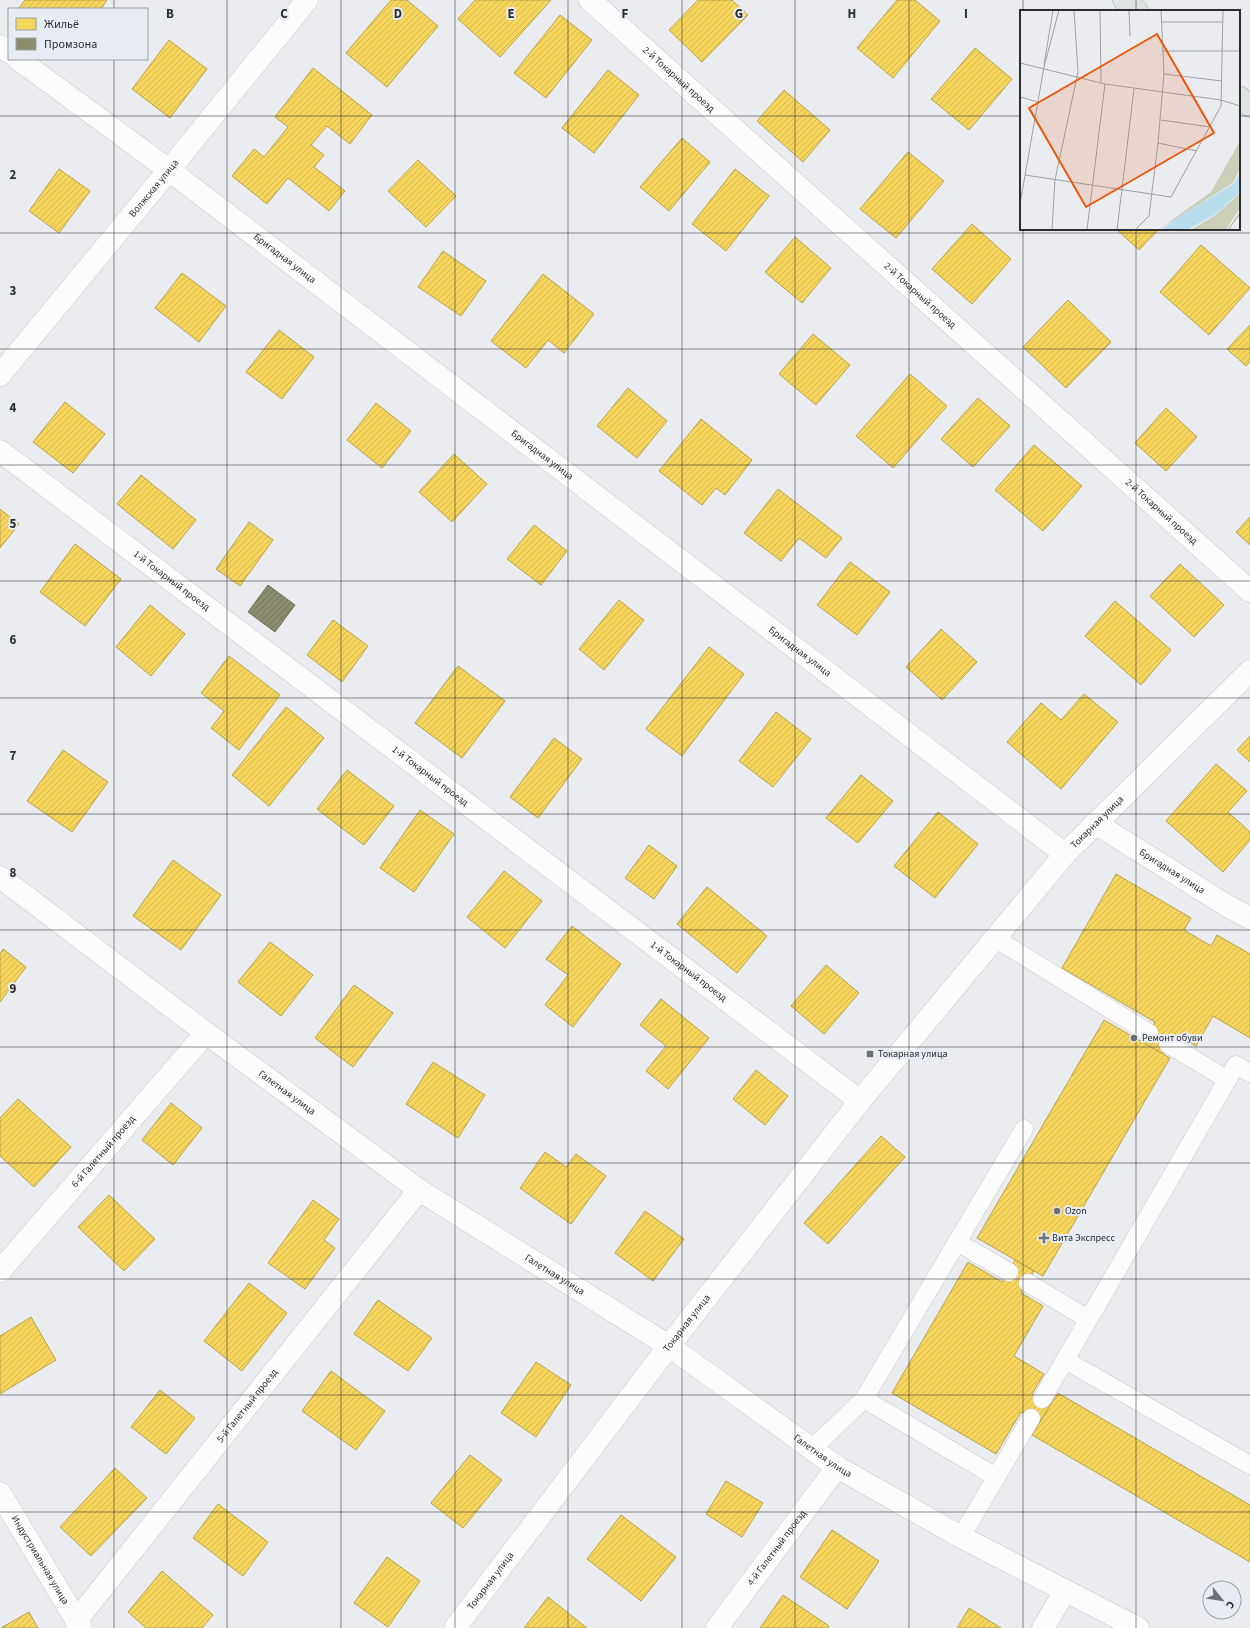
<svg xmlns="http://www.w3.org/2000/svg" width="1250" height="1628" font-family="'Source Sans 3',sans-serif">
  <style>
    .homes { fill: url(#homes-hatch); stroke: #b9a34f }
    .industry { fill: url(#industry-hatch); stroke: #6f705b }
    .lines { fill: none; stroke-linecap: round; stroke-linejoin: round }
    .lane-casing { stroke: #c7c8cb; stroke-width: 19 }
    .street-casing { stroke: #c7c8cb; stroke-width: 23 }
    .secondary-casing { stroke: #c7c8cb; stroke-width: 23 }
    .primary-casing { stroke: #98a2a0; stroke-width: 23 }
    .lane { stroke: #fcfcfd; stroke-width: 18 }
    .street { stroke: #fcfcfd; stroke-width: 22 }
    .secondary { stroke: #fcfcfd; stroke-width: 22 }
    .primary { stroke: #dde4e2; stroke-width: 22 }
    .grid { fill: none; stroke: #2c2d30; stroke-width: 1; stroke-opacity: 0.55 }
    .poi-dot { fill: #6e7073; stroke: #e7ebf3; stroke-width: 1.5 }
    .labels { text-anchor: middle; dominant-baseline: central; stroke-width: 4; stroke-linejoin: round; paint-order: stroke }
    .street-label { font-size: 10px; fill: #2c2d30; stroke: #e7ebf3 }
    .poi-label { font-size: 10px; fill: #2c2d30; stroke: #e7ebf3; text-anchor: start }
    .inset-road { fill: none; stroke: #9ea0a3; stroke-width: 1 }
    .view { fill: #e8590c; fill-opacity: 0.15; stroke: #e8590c; stroke-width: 2 }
    .inset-edge { fill: none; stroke: #2c2d30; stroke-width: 2 }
    .grid-label { font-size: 13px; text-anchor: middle; font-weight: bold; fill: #2c2d30; stroke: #e7ebf3; stroke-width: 4; stroke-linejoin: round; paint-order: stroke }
  </style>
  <defs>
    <pattern id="homes-hatch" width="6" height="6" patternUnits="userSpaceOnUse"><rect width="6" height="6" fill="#f6d55c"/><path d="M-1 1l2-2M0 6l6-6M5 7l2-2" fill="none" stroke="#d3b750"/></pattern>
    <pattern id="industry-hatch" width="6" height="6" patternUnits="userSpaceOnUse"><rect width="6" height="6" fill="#8c8c6e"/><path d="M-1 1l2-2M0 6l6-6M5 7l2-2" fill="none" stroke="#73735b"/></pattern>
  </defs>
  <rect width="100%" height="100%" fill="#eaecf0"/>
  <!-- homes -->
  <g class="homes">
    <polygon points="25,0 107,0 101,9 20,9 19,8"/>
    <polygon points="391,0 407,0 438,26 387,87 346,53"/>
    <polygon points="475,0 551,0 500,57 458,19"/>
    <polygon points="698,0 732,0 748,15 702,62 669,30"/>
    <polygon points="897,0 915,0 940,21 893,78 857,48"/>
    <polygon points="560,15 592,40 546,98 514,73"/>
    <polygon points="169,40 207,69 170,118 132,89"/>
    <polygon points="975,48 1012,79 969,130 931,99"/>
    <polygon points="313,68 372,115 350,144 327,126 311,145 324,155 314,167 345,191 329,211 288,178 267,204 232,176 254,149 264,157 288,127 275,117"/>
    <polygon points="608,70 639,95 594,153 562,128"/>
    <polygon points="784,90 830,130 803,162 757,121"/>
    <polygon points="682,138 710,162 669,211 640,187"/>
    <polygon points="908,152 944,181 896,238 860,209"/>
    <polygon points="418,160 456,196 426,227 388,191"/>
    <polygon points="59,169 90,191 59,233 29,211"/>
    <polygon points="735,169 769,196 726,251 692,224"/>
    <polygon points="972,224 1011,259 972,304 932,269"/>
    <polygon points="1116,229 1159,229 1139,250"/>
    <polygon points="795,237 831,268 802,303 765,272"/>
    <polygon points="1201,245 1250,288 1209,335 1160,292"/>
    <polygon points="443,251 486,281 461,316 418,287"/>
    <polygon points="182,273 226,306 199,342 155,308"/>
    <polygon points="543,274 594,314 564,353 548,340 526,368 491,341"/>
    <polygon points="1068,300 1111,342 1066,388 1023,347"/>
    <polygon points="1250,325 1250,361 1246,366 1227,349"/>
    <polygon points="279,330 314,357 282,399 246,372"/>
    <polygon points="813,334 850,365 816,405 779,374"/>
    <polygon points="910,374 947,406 893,468 856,436"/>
    <polygon points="628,388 667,421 637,458 597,426"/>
    <polygon points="978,398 1010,426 973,467 941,439"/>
    <polygon points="65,402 105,434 73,473 33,442"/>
    <polygon points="376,403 411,431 382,468 347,440"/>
    <polygon points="1166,408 1197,437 1166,471 1135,443"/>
    <polygon points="701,419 752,460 725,495 716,488 702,505 659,471"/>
    <polygon points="1034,445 1082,486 1043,531 995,490"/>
    <polygon points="454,454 487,484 452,522 419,492"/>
    <polygon points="141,475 196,520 173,549 117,504"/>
    <polygon points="778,489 842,538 826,558 799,538 781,561 744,533"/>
    <polygon points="0,509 19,524 0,548"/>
    <polygon points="1250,517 1250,545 1236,532"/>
    <polygon points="249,522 273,540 240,586 216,569"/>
    <polygon points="534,525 567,551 541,585 507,559"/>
    <polygon points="75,544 121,579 85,626 40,592"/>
    <polygon points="850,562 890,592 857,635 817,605"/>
    <polygon points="1180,564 1224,605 1194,637 1150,596"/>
    <polygon points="619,600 644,620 604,670 579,649"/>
    <polygon points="1115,601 1171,650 1141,685 1085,636"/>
    <polygon points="150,605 185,634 151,676 116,647"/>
    <polygon points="333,620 368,646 342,682 307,655"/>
    <polygon points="941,629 977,662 942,700 906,667"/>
    <polygon points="709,647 744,674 682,756 646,729"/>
    <polygon points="229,656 280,695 239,750 211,728 224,711 201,693"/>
    <polygon points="458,666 505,701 462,758 415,723"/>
    <polygon points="1084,694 1118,722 1061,789 1007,742 1041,703 1061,720"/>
    <polygon points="286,707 324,738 269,806 232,775"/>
    <polygon points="776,712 811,739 773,787 739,761"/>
    <polygon points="1250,736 1250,762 1237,750"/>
    <polygon points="554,738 582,759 538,818 510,797"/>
    <polygon points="63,750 108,782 72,832 27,801"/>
    <polygon points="1216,764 1247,791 1228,812 1250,832 1250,840 1223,872 1166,821"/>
    <polygon points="347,770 394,806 364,845 317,809"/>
    <polygon points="861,775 893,801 858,843 826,818"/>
    <polygon points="420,810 454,834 414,892 380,868"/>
    <polygon points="938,812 978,844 935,898 894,866"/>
    <polygon points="649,845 677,866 654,899 625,878"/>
    <polygon points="173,860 221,895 181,950 133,916"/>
    <polygon points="504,871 542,901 505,948 467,917"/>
    <polygon points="1116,874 1191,918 1184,930 1211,946 1217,935 1250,954 1250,1038 1213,1016 1196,1046 1174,1034 1163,1054 1143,1043 1155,1022 1062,968"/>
    <polygon points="707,887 767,936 737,973 677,924"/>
    <polygon points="572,926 621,964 573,1027 545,1005 568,975 546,959"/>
    <polygon points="270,942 313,975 281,1016 238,982"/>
    <polygon points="3,949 26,967 0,1002 0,954"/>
    <polygon points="826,965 859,993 824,1034 791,1006"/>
    <polygon points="354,985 393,1013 353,1067 315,1038"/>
    <polygon points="661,999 709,1038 668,1089 646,1071 666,1046 640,1025"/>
    <polygon points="1104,1020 1170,1058 1043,1276 977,1238"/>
    <polygon points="433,1062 485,1095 458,1138 406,1104"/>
    <polygon points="756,1070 788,1096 765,1125 733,1099"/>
    <polygon points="18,1099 71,1147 34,1187 0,1156 0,1118"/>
    <polygon points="171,1103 202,1128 173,1165 142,1140"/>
    <polygon points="881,1136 905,1157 828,1244 804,1223"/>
    <polygon points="545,1152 566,1167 576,1154 606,1176 571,1224 520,1188"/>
    <polygon points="109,1195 155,1239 124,1271 78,1227"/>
    <polygon points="313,1200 339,1219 324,1240 335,1248 305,1289 268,1263"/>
    <polygon points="645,1211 684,1239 653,1281 615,1253"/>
    <polygon points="1015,1260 1034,1271 1021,1293 1043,1306 1014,1356 1044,1374 1032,1394 1051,1405 1039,1423 1021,1412 996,1454 892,1393 968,1262 1002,1282"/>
    <polygon points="249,1283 287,1313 242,1371 204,1341"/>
    <polygon points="378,1300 432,1338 408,1371 354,1334"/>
    <polygon points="31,1317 56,1360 0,1394 0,1336"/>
    <polygon points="536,1362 571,1385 536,1437 501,1413"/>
    <polygon points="331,1371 385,1411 356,1450 302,1411"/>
    <polygon points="160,1390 195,1418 166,1454 131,1427"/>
    <polygon points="1058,1393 1250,1505 1250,1562 1032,1435"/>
    <polygon points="470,1455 502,1480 463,1528 431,1503"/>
    <polygon points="115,1468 147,1498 91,1556 60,1527"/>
    <polygon points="726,1481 763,1503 742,1537 706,1514"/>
    <polygon points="218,1504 268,1542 243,1576 193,1538"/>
    <polygon points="621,1515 676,1557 641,1601 587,1559"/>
    <polygon points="832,1530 879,1561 847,1609 800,1577"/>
    <polygon points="387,1557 420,1581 388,1627 354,1603"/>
    <polygon points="162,1571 213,1615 202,1628 146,1628 128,1612"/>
    <polygon points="783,1595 829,1626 828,1628 760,1628"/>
    <polygon points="548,1597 587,1628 524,1628"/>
    <polygon points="969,1608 1001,1628 957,1628"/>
    <polygon points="29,1612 38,1628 1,1628"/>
  </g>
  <!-- industry -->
  <polygon class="industry" points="268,585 295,605 275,632 248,612"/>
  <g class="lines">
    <!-- lane casing -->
    <g class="lane-casing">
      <g id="lane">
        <polyline points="996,939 1149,1033"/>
        <polyline points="1168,1044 1228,1080"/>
        <polyline points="1250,1073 1236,1065 1065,1360 1250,1465"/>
        <polyline points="957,1242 1009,1272"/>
        <polyline points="1028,1283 1088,1319"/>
        <polyline points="1042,1399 1065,1360"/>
        <polyline points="812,1449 864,1399"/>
        <polyline points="996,1477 864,1399 1024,1129"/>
        <polyline points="961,1537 1031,1418"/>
      </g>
    </g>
    <!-- street casing -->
    <g class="street-casing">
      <g id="street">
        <path id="s1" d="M 590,0 L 1250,591"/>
        <polyline points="0,46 9,52"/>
        <path id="s2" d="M 18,59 L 169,170 L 1065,854"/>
        <path id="s3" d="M 0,375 L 169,170 L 307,0"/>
        <path id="s4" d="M 0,451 L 860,1101"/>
        <path id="s5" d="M 1095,823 L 1229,907 L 1250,918"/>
        <path id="s6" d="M 0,877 L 206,1033 L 419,1190 L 669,1346"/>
        <path id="s7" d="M 0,1271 L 206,1033"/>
        <path id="s8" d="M 0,1493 L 81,1628"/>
        <path id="s9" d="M 76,1621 L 419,1190"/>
        <path id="s10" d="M 717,1628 L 837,1467"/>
        <polyline points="1043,1628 1065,1591"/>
      </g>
    </g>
    <!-- secondary casing -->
    <g class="secondary-casing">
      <g id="secondary">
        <path id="s11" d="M 669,1346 L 837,1467 L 961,1537 L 1138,1628"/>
        <path id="s12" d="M 455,1628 L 669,1346 L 860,1101 L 1065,854 L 1250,671"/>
      </g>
    </g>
    <!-- primary casing -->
    <g class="primary-casing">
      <g id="primary">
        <polyline points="1124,0 1137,11"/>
        <polyline points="1239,97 1250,106"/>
      </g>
    </g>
    <!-- lane -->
    <use href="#lane" class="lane"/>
    <!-- street -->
    <use href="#street" class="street"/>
    <!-- secondary -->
    <use href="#secondary" class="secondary"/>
    <!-- primary -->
    <use href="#primary" class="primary"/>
  </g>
  <!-- grid -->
  <path class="grid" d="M 114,0 L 114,9M 227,0 L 227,1628M 341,0 L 341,1628M 455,0 L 455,1628M 568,0 L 568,1628M 682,0 L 682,1628M 795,0 L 795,1628M 909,0 L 909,1628M 1023,0 L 1023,11M 1136,0 L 1136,11M 114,59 L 114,1628M 0,116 L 1021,116M 1239,116 L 1250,116M 1023,229 L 1023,1628M 1136,229 L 1136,1628M 0,233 L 1250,233M 0,349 L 1250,349M 0,465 L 1250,465M 0,581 L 1250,581M 0,698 L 1250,698M 0,814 L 1250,814M 0,930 L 1250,930M 0,1047 L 1250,1047M 0,1163 L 1250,1163M 0,1279 L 1250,1279M 0,1395 L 1250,1395M 0,1512 L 1250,1512"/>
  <!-- markers -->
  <g class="poi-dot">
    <circle cx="1134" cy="1038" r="4"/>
    <rect x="866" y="1050" width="8" height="8" rx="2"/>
    <circle cx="1057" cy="1211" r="4"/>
    <path d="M1042 1232h4v4h4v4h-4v4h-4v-4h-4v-4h4z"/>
  </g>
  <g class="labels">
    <!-- street labels -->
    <g class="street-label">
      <text stroke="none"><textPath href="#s1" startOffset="119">2-й Токарный проезд</textPath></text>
      <text stroke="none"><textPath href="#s3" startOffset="242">Волжская улица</textPath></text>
      <text stroke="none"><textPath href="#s2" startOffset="333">Бригадная улица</textPath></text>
      <text stroke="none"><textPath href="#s1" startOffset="443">2-й Токарный проезд</textPath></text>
      <text stroke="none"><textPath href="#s2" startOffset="657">Бригадная улица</textPath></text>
      <text stroke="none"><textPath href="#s1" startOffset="767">2-й Токарный проезд</textPath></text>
      <text stroke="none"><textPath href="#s4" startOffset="215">1-й Токарный проезд</textPath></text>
      <text stroke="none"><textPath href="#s2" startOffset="981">Бригадная улица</textPath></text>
      <text stroke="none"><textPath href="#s4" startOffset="539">1-й Токарный проезд</textPath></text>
      <text stroke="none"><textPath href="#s12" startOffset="1031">Токарная улица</textPath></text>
      <text stroke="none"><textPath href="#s5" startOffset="91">Бригадная улица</textPath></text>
      <text stroke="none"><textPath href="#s4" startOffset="863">1-й Токарный проезд</textPath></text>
      <text stroke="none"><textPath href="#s6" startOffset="359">Галетная улица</textPath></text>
      <text stroke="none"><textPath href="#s7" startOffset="158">6-й Галетный проезд</textPath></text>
      <text stroke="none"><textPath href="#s6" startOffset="683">Галетная улица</textPath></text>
      <text stroke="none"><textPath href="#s12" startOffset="383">Токарная улица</textPath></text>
      <text stroke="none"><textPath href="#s9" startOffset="275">5-й Галетный проезд</textPath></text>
      <text stroke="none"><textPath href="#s11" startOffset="189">Галетная улица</textPath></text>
      <text stroke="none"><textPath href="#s10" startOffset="100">4-й Галетный проезд</textPath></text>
      <text stroke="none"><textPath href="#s8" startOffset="78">Индустриальная улица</textPath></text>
      <text stroke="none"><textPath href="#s12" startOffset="59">Токарная улица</textPath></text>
    </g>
    <!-- poi labels -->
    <g class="poi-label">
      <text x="1142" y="1038">Ремонт обуви</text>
      <text x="878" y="1054">Токарная улица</text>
      <text x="1065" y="1211">Ozon</text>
      <text x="1052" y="1238">Вита Экспресс</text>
    </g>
  </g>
  <!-- overview -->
  <g transform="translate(1020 10)">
    <rect width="220" height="220" fill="#eaecf0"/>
    <path d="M 220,131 L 220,158 L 213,173 L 138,220 L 191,182 ZM 220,183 L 220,198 L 206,220 L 171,220 L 197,204 Z" fill="#cccfb8"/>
    <path d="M 220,161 L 220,182 L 197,203 L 167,220 L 142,220 L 158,207 L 214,174 Z" fill="#b8dded"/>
    <path class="inset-road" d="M 80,0 L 81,73M 109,0 L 110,26M 142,12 L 203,12M 143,41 L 220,41 L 220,0M 0,53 L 85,74 L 201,90 L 220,96M 24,55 L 33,0M 144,64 L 202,71M 0,87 L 18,92M 141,110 L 190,117M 138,133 L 177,141M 5,165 L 151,187 L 201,96 L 203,0M 0,194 L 24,57 L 39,0M 32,220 L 35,170 L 58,62 L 54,0M 67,220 L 85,74M 97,220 L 114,79M 115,220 L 129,206 L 138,133 L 144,64 L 141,0M 208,220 L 220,203"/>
    <path class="view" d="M 137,24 L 194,123 L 66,197 L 9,98 Z"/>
    <rect width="220" height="220" class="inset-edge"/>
  </g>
  <g class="grid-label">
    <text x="170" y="18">B</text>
    <text x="284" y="18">C</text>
    <text x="398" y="18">D</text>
    <text x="511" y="18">E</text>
    <text x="625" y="18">F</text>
    <text x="739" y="18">G</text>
    <text x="852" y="18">H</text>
    <text x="966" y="18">I</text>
    <text x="13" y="179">2</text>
    <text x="13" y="295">3</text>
    <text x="13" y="412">4</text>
    <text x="13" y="528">5</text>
    <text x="13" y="644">6</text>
    <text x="13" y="760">7</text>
    <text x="13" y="877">8</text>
    <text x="13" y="993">9</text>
  </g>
  <!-- legend -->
  <rect x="8" y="8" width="140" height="52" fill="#e7ebf3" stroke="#9c9fa5"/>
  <rect x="16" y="18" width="20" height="12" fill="#f6d55c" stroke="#9c9fa5"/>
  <text x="44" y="28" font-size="12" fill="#2c2d30">Жильё</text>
  <rect x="16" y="38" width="20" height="12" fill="#8c8c6e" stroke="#9c9fa5"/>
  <text x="44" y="48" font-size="12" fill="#2c2d30">Промзона</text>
  <!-- north arrow -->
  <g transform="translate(1222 1600) rotate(120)"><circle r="19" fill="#e7ebf3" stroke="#9c9fa5"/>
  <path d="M0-3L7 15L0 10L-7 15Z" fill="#6e7073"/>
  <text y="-6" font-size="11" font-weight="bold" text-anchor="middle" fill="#2c2d30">С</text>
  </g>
</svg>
